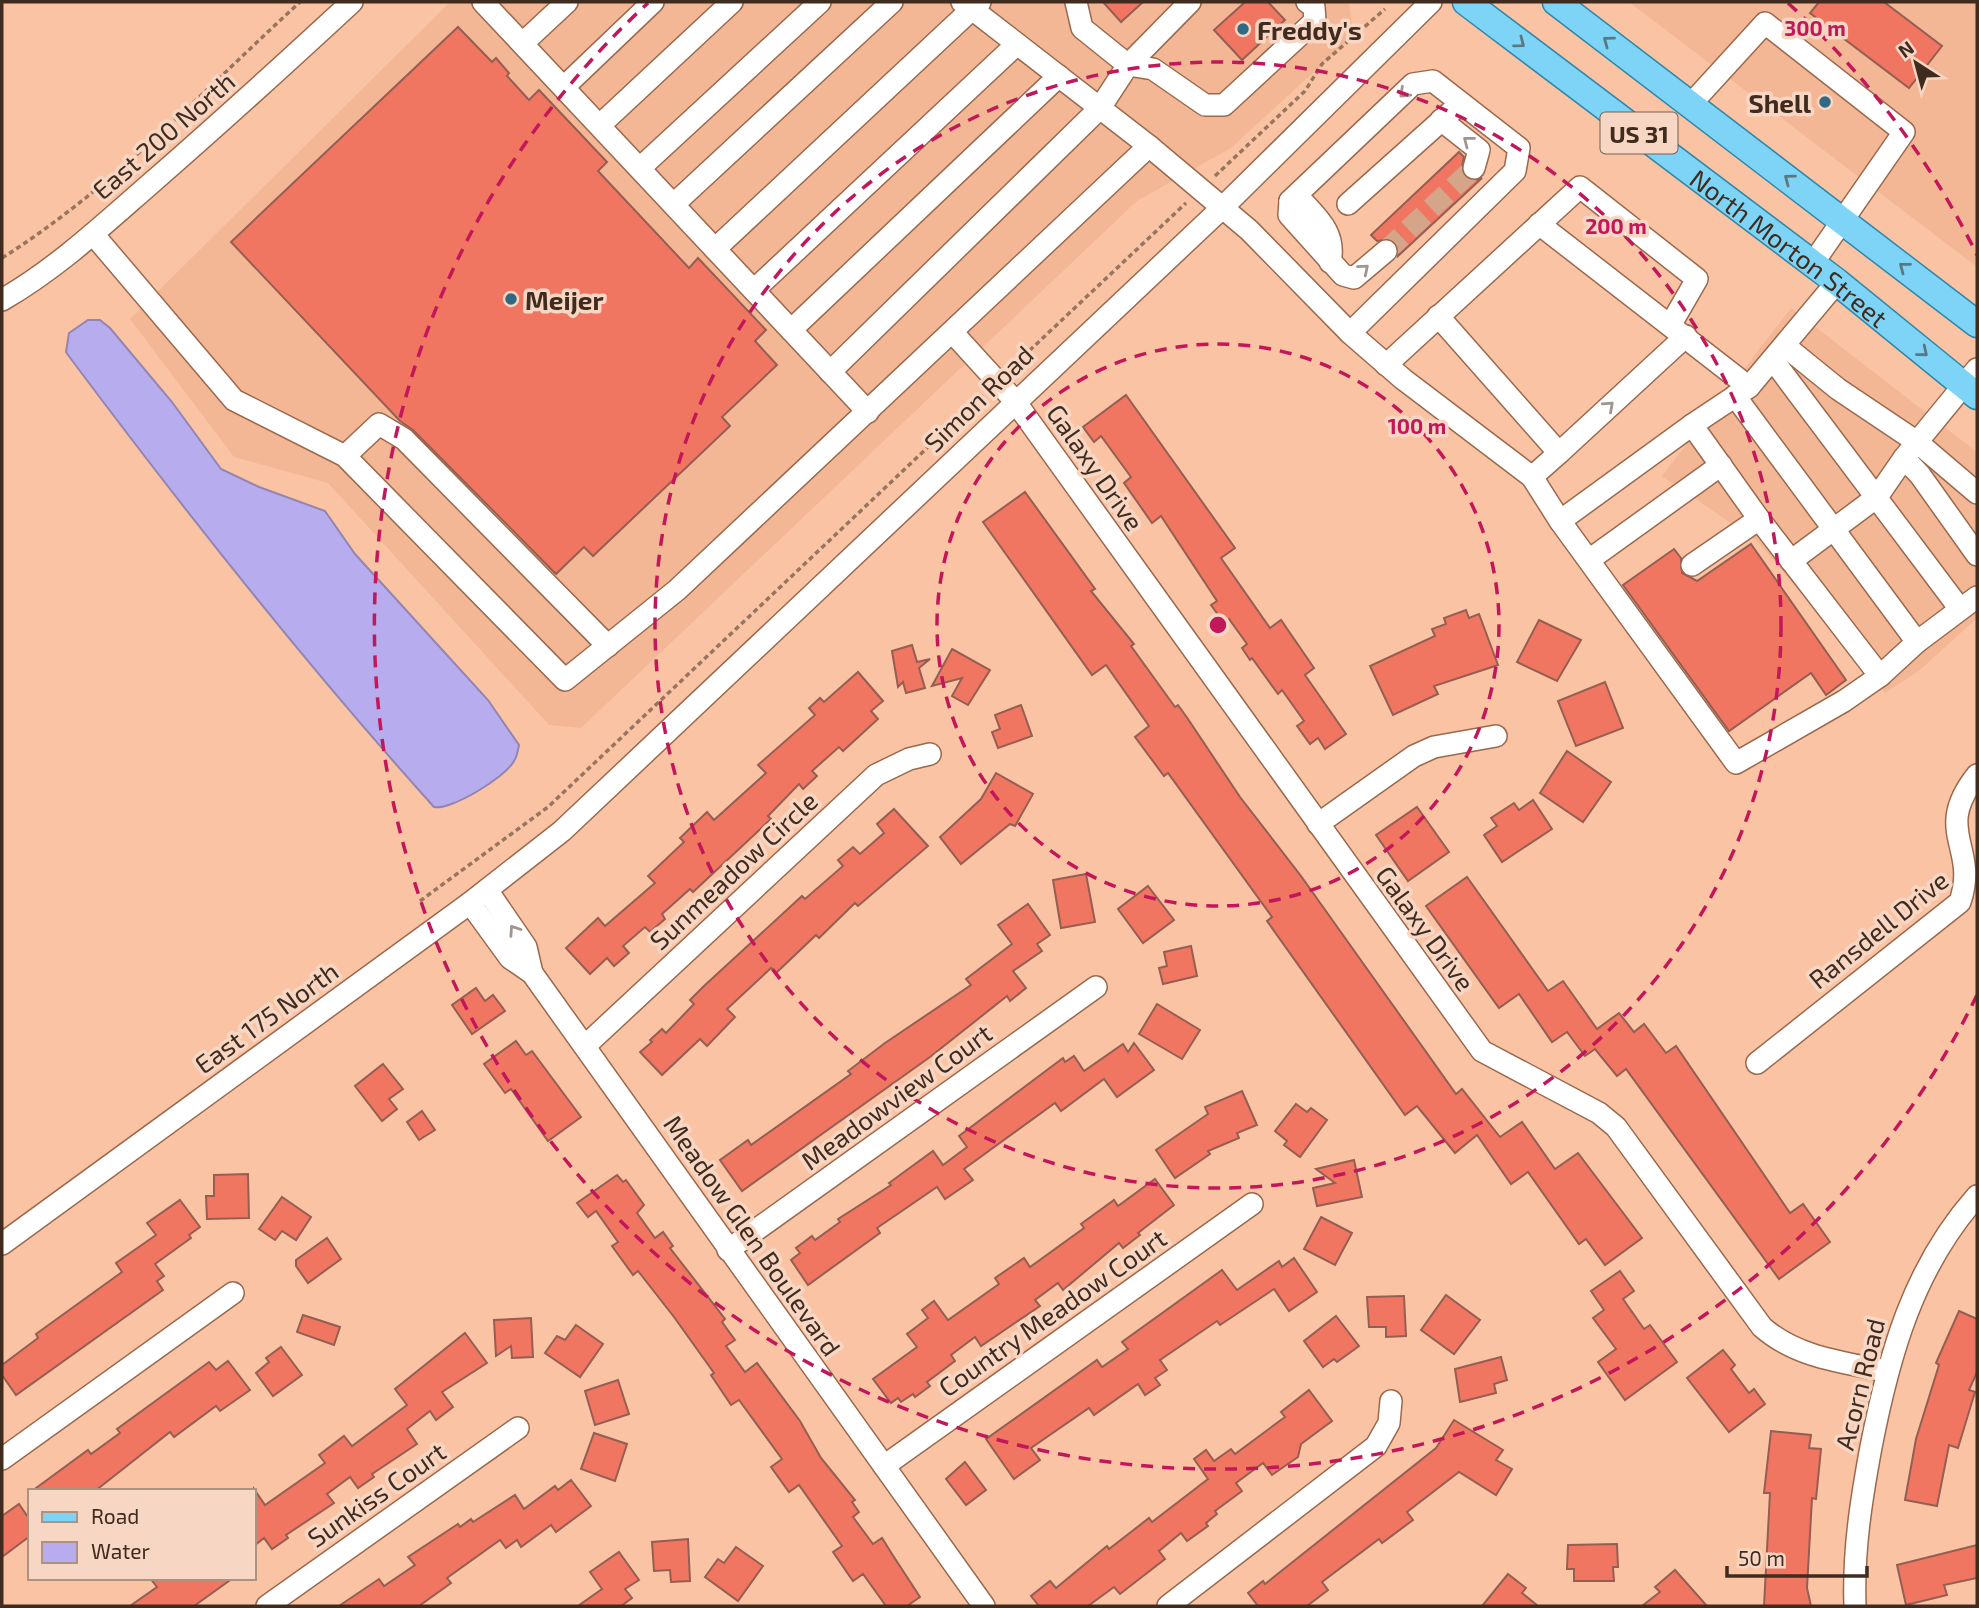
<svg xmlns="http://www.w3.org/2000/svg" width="1979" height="1608" font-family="'Exo 2',sans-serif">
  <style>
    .built { fill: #f3b795 }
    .water { fill: #b7acee; stroke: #9385b0; stroke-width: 2 }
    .building { fill: #f17661; stroke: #955e53; stroke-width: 2 }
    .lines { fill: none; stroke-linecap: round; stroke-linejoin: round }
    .minor-tunnel { stroke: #d5a589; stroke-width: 21; stroke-dasharray: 21 10; stroke-linecap: butt }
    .minor-casing { stroke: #9a694d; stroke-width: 24 }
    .major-casing { stroke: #3086a8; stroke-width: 29 }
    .path { stroke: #99745e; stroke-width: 3.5; stroke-dasharray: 5 3.5; stroke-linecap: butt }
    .minor { stroke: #fff; stroke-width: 21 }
    .major { stroke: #7dd4f7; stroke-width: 26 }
    .oneway { stroke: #5b7780 }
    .oneway2 { stroke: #a0958f }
    .ring { fill: none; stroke: #c2185b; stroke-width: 3.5; stroke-dasharray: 12 9 }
    .poi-dot { fill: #316983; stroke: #f7d6c3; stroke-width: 2.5 }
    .labels { text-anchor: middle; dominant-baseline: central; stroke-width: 7; stroke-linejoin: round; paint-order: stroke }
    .shield { fill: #f7d6c3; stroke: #775e50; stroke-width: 2 }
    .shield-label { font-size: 24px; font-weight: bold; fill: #402b1f }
    .poi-label { font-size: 26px; font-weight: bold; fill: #402b1f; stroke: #f7d6c3; text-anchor: start }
    .street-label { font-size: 26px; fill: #402b1f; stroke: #f7d6c3 }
    .centre { fill: #c2185b; stroke: #f7d6c3; stroke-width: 3.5 }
    .ring-label { font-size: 21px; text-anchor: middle; font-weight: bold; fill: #c2185b; stroke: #f7d6c3; stroke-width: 7; stroke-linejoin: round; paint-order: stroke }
  </style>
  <rect width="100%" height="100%" fill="#fac4a4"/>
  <!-- built -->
  <g class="built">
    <polygon points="450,2 1349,2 1353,36 1231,148 1137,201 581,728 549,725 328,483 234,457 130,319"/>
    <polygon points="1629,2 1977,2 1977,267"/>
    <polygon points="1791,308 1977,452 1977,618 1920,670 1885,693 1757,541 1662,476"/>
  </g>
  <!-- water -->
  <path class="water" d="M 88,320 L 100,320 L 110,328 L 172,402 L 221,469 L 259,487 L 325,511 L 355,554 L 488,700 L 519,745 C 518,750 517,757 514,761 C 506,777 450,811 434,807 C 306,665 186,513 71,359 L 66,352 L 69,333 Z"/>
  <!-- building -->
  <g class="building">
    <polygon points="1103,2 1143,2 1121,22"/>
    <polygon points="1245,2 1268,2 1285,20 1242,60 1214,30"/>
    <polygon points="1819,2 1884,2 1942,46 1909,88 1810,13"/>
    <polygon points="458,27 492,62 496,58 509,73 507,76 529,100 539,90 607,162 598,171 689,268 698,258 766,330 755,341 777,365 722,417 730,426 593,556 584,547 556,574 413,430 400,421 231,242"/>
    <polygon points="1459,152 1464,157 1461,171 1464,177 1471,181 1482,178 1398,256 1399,248 1391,239 1377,241 1371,235"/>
    <polygon points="1126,395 1235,548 1221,558 1270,628 1281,620 1314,668 1305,675 1346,734 1325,749 1318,738 1310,744 1297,726 1304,721 1282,690 1278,694 1252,658 1250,660 1242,648 1247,644 1229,619 1224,623 1211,605 1217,601 1161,516 1152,523 1124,483 1131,477 1101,436 1094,442 1083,427"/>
    <polygon points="1025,492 1095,589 1091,591 1134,644 1131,646 1175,707 1178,705 1188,719 1240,797 1301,876 1456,1094 1462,1089 1500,1137 1522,1122 1555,1169 1578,1153 1642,1238 1605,1265 1586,1239 1579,1244 1528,1172 1511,1184 1477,1135 1455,1153 1417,1106 1405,1115 1267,921 1272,917 1168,773 1164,776 1135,737 1149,726 1106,665 1092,675 983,522"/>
    <polygon points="1751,544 1846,680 1826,695 1811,673 1729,731 1623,585 1674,549 1681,558 1682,573 1697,581"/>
    <polygon points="1466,610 1469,618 1479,614 1498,665 1434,686 1438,694 1393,715 1370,666 1435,636 1432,629 1446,624 1444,618"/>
    <polygon points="1539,620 1581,640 1557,681 1517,662"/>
    <polygon points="912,645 917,662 930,659 919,668 925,688 906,693 903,682 898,687 892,651"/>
    <polygon points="952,649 990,670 968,705 952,696 962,678 932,686"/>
    <polygon points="858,672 883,701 871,711 878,719 843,751 839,747 812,771 817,776 803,789 799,784 768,816 771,819 693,892 690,889 662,914 665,919 650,932 645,927 623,946 629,953 614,966 607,958 590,974 566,948 598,918 605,926 655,883 648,876 684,842 680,838 707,812 714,820 766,773 758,765 815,715 809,708 820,698 824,702"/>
    <polygon points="1605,682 1623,728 1576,746 1558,701"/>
    <polygon points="1021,705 1032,736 998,748 992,732 1000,729 995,715"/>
    <polygon points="1567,751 1611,782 1583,822 1540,793"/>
    <polygon points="996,773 1033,794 1015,826 1010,824 961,864 940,837 981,799"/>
    <polygon points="1533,800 1552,829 1502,862 1484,835 1497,826 1491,818 1514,803 1519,810"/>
    <polygon points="1417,807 1449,852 1408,881 1376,835"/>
    <polygon points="894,809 928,846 858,906 855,903 819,938 816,935 776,973 771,968 727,1009 735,1017 707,1046 700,1039 662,1075 640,1052 652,1042 650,1040 662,1029 666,1033 694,1004 690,1000 704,986 802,896 805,899 843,866 838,860 853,847 860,854 884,833 877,824"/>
    <polygon points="1086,874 1095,922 1061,928 1053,880"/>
    <polygon points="1467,877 1548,991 1563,981 1597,1029 1619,1013 1634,1032 1644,1024 1666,1053 1676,1046 1790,1213 1803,1204 1830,1242 1779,1279 1626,1069 1617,1076 1595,1049 1585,1056 1567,1032 1552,1042 1519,994 1499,1008 1426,906"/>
    <polygon points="1148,886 1174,920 1143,943 1118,909"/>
    <polygon points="1028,904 1050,935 1037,944 1042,951 1013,971 1026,988 1010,1001 1007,996 930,1057 742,1191 720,1160 748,1140 751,1145 851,1074 848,1071 885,1043 971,985 966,979 1012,944 998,925"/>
    <polygon points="1191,946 1197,976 1163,984 1159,968 1167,966 1164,952"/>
    <polygon points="476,988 485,1001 493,995 505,1011 472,1034 452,1005"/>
    <polygon points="1157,1004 1200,1030 1182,1059 1139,1034"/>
    <polygon points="516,1041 526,1055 532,1051 581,1117 548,1141 511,1089 505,1093 484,1064"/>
    <polygon points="1134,1043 1154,1070 1117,1097 1104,1079 1061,1111 1055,1103 964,1169 973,1180 945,1199 937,1187 877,1228 880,1233 808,1285 791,1260 800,1253 796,1248 812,1236 815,1240 840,1222 838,1219 891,1185 889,1183 933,1151 943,1165 967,1147 959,1136 1063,1058 1065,1062 1074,1056 1084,1071 1123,1044 1128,1052"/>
    <polygon points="383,1064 403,1089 389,1099 397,1109 382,1121 355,1086"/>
    <polygon points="1242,1091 1257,1125 1237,1133 1239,1138 1208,1151 1210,1154 1175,1178 1156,1150 1208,1114 1205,1107"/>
    <polygon points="1296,1104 1307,1112 1311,1108 1327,1120 1300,1157 1284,1145 1287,1141 1275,1131"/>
    <polygon points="422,1111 435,1130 419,1140 407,1122"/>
    <polygon points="1354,1160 1362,1197 1317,1206 1313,1188 1335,1183 1316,1169"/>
    <polygon points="248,1174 249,1218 207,1219 206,1196 214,1196 214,1175"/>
    <polygon points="617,1175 623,1182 626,1180 644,1205 637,1213 655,1238 663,1232 673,1246 670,1248 725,1319 722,1322 735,1340 726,1346 745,1372 757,1363 800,1421 821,1458 855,1500 852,1502 859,1512 853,1517 873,1544 882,1538 892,1554 920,1597 907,1606 886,1606 863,1574 853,1581 833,1552 842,1546 799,1485 789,1492 771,1467 782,1459 739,1400 731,1405 711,1375 714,1373 674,1317 638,1271 633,1275 612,1246 618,1242 596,1211 588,1217 577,1203"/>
    <polygon points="1155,1179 1174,1205 1138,1233 1140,1235 1123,1248 1119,1243 1063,1290 1058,1283 1035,1300 1040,1306 981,1346 975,1337 951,1355 955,1361 927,1382 930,1386 915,1397 913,1394 901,1402 898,1398 891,1403 873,1379 917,1347 907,1334 928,1318 922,1310 934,1301 948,1320 999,1284 995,1278 1024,1258 1030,1267 1084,1228 1081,1224 1114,1200 1118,1206"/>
    <polygon points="282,1197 311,1217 296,1240 282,1231 275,1240 259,1229"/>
    <polygon points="180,1200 200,1227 189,1235 191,1238 155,1264 164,1276 157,1281 163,1290 16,1395 2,1375 2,1365 38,1338 36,1334 122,1272 116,1263 156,1235 147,1223"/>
    <polygon points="1321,1217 1352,1233 1335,1265 1304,1249"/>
    <polygon points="327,1238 341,1259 308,1283 296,1266 296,1260"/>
    <polygon points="1294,1258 1317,1292 1289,1311 1274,1289 1220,1325 1217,1321 1160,1360 1167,1370 1155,1378 1160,1385 1145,1395 1138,1384 1094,1415 1089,1408 1031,1448 1040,1460 1014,1479 986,1439 1097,1360 1102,1367 1128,1349 1122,1342 1222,1270 1237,1290 1279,1261 1282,1267"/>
    <polygon points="1620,1271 1634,1291 1623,1299 1644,1329 1650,1325 1677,1362 1625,1400 1598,1362 1616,1349 1593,1318 1604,1310 1591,1291"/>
    <polygon points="1446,1295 1480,1320 1454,1354 1421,1330"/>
    <polygon points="1404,1296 1406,1336 1386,1337 1386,1327 1369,1327 1367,1297"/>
    <polygon points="1959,1311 1977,1319 1977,1372 1969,1390 1975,1392 1958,1448 1949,1445 1937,1506 1905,1500 1916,1439 1939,1365 1936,1363"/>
    <polygon points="303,1315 340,1327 334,1345 297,1332"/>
    <polygon points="1336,1316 1359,1346 1337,1362 1334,1359 1323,1367 1304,1341"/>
    <polygon points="531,1318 533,1357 512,1358 511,1346 496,1356 494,1320"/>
    <polygon points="576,1325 603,1344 580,1377 545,1353 557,1336 565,1340"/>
    <polygon points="465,1333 487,1363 442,1392 453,1407 436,1420 430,1411 407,1429 417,1444 372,1474 374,1477 358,1488 350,1477 327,1494 334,1503 286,1535 288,1538 272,1549 264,1538 254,1546 254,1489 265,1505 325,1463 319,1455 344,1436 352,1446 407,1405 395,1389"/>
    <polygon points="281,1347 302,1375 273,1396 256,1373 269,1362 266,1358"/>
    <polygon points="1723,1350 1735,1365 1731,1369 1749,1393 1754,1389 1765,1404 1729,1432 1687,1378"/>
    <polygon points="1501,1357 1507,1380 1494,1384 1496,1393 1460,1402 1455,1369"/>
    <polygon points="228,1361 250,1390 220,1411 216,1406 174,1437 170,1432 95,1491 32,1491 88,1450 91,1454 120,1433 117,1429 209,1362 216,1370"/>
    <polygon points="618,1380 629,1414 595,1425 585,1391"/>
    <polygon points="1309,1390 1332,1421 1301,1444 1298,1457 1272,1475 1263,1463 1236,1483 1242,1491 1215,1511 1217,1514 1206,1523 1208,1526 1187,1541 1181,1533 1159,1551 1165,1559 1120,1594 1114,1587 1088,1606 1039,1606 1031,1596 1050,1581 1056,1588 1107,1546 1109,1549 1149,1518 1152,1522 1208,1479 1194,1459 1206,1450 1214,1461 1231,1449 1235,1454 1285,1417 1281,1412"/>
    <polygon points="1454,1420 1503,1450 1496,1460 1512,1469 1496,1495 1459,1472 1407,1512 1413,1520 1382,1543 1379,1539 1322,1582 1328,1590 1307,1606 1258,1606 1248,1593 1263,1581 1265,1584 1436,1448"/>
    <polygon points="1771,1431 1811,1435 1809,1448 1821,1449 1816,1499 1812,1498 1807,1588 1811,1606 1764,1606 1770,1493 1764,1493"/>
    <polygon points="594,1433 627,1444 615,1481 581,1469"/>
    <polygon points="965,1462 986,1490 966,1505 946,1479"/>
    <polygon points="571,1480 591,1506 556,1532 551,1525 521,1547 517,1540 506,1548 500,1540 447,1578 451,1583 419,1606 339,1606 379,1579 384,1586 415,1565 408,1557 458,1524 460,1527 471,1519 473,1522 515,1495 524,1509 555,1486 558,1490"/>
    <polygon points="19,1504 30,1520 30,1536 2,1557 2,1516"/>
    <polygon points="688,1539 690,1581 671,1582 670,1570 654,1571 652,1542"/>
    <polygon points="1617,1544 1618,1567 1613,1567 1614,1581 1574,1581 1574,1569 1567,1569 1568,1545"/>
    <polygon points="1977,1545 1977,1578 1944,1585 1947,1595 1906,1605 1897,1565"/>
    <polygon points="736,1547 763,1566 738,1601 705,1577 718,1559 724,1563"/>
    <polygon points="619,1552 639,1580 625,1589 632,1598 621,1606 578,1606 602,1589 590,1572"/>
    <polygon points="1675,1570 1707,1606 1642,1606 1660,1592 1655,1587"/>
    <polygon points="1508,1574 1526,1588 1522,1593 1538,1606 1482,1606"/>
    <polygon points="150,1578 233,1578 194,1606 130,1606 157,1587"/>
  </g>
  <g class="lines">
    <!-- minor-tunnel -->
    <polyline class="minor-tunnel" points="1386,251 1474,168"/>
    <!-- minor casing -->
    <g class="minor-casing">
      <g id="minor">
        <polyline points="483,2 868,412"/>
        <polyline points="1076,2 1082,28 1128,65 1153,69 1205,105 1224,105 1315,21 1314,7 1307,2"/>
        <polyline points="523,43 567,2"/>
        <polyline points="564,87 653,2"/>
        <polyline points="1691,104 1765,23 1904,132 1813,263"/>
        <polyline points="1441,120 1479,150 1474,168"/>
        <polyline points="600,125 732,2"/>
        <polyline points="1149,146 1249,230 1350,333 1515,171 1519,148 1433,81 1413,84 1290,201 1289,215 1343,275 1354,278 1386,251"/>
        <polyline points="640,168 820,2"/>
        <path d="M 1290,201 L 1303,202 C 1320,220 1336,235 1330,262"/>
        <polyline points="674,204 892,2"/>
        <polyline points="1348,204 1461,103"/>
        <polyline points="1539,224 1749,387"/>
        <polyline points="93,234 234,400 345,456 565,680 677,590 1149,146 972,9 980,2"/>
        <polyline points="715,249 972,9 962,2"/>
        <polyline points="1837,282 1749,387 1692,425 1759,519 1880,676 1917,642 1977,597"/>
        <polyline points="754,290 1017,44"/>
        <path d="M 2,300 C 56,269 102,226 149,185 C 218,125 285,64 352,2"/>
        <polyline points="1438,316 1559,453 1532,477"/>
        <polyline points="791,330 1059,76"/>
        <path d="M 953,333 L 1014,400 L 1482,1051 L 1599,1113 L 1616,1127 L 1762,1327 C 1796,1357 1841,1362 1886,1371"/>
        <polyline points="1350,333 1403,379 1532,477 1560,521 1692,425"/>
        <polyline points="1785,346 1838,389 1917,442 1977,493"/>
        <polyline points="1773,360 1960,609"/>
        <polyline points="1386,365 1580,187 1697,279 1671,324"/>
        <polyline points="1977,369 1904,458 1920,475 1977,555"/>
        <polyline points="830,372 1100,108 1128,65 1190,2"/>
        <polyline points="1735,396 1917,642"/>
        <polyline points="1559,453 1686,336"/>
        <polyline points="345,456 379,424 404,439 608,646"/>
        <polyline points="1560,521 1736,763 1844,701 1880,676"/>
        <polyline points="1589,560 1721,465"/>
        <polyline points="1791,561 1877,497 1904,458"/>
        <polyline points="1692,565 1759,519"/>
        <polyline points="1318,824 1414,756 1434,747 1496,736"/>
        <polyline points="487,890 526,947 532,973"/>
        <polyline points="470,903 510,958 532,973 984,1606"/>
        <polyline points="585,1046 876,775 909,759 930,754"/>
        <path d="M 1757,1063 L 1960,902 C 1979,846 1932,832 1977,775"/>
        <polyline points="2,1244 470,903 562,831 1222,208 1431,2"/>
        <polyline points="728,1250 1096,987"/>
        <polyline points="2,1459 233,1293"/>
        <polyline points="884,1466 1252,1204"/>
        <polyline points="267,1606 518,1428"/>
        <polyline points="1168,1606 1376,1446 1389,1423 1391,1401"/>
        <path d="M 1855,1606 C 1853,1552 1861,1501 1871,1447 C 1889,1355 1913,1268 1977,1196"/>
      </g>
    </g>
    <!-- major casing -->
    <g class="major-casing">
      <g id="major">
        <path id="s1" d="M 1466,2 L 1837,282 L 1977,396"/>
        <polyline points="1556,2 1977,324"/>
      </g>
    </g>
    <!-- path -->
    <g class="path">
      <polyline points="1215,176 1305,91 1322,64 1385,9"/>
      <path d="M 2,258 C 113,188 204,90 300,2"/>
      <polyline points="1011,368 1186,203"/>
      <polyline points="420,901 548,807 983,395"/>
    </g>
    <!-- minor -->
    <use href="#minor" class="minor"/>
    <!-- major -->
    <use href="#major" class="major"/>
  </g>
  <!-- one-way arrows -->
  <defs><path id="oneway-chevron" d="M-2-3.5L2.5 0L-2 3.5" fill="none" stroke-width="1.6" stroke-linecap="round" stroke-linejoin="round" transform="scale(1.75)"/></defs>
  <g class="oneway">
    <use href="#oneway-chevron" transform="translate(1608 41) rotate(-143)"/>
    <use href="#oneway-chevron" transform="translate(1520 43) rotate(37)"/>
    <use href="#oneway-chevron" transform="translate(1789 179) rotate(-143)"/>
    <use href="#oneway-chevron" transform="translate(1904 267) rotate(-142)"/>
    <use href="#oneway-chevron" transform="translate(1923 352) rotate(39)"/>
  </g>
  <g class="oneway2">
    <use href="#oneway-chevron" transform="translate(1404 93) rotate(137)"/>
    <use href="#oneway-chevron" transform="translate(1468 141) rotate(-142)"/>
    <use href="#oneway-chevron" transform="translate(1364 269) rotate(-40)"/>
    <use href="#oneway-chevron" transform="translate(1609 406) rotate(-42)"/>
    <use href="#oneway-chevron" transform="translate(514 930) rotate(-124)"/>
  </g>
  <!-- distance rings -->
  <g class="ring">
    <circle cx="1218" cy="625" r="281"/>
    <circle cx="1218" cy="625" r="563"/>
    <path d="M1977 995A844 844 0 1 1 648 3M1788 3A844 844 0 0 1 1977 255"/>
  </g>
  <!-- markers -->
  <g class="poi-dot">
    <circle cx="1243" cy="29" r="7"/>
    <circle cx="1825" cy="102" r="7"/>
    <circle cx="511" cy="299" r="7"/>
  </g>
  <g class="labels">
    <!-- shield labels -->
    <rect class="shield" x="1600.5" y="112.5" width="77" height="41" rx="5"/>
    <g class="shield-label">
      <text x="1639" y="133">US 31</text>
    </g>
    <!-- poi labels -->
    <g class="poi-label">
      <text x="1257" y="29">Freddy's</text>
      <text x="1811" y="102" text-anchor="end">Shell</text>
      <text x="525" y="299">Meijer</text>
    </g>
    <!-- street labels -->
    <g class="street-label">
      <text transform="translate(163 135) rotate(-41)">East 200 North</text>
      <text stroke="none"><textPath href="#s1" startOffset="406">North Morton Street</textPath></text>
      <text transform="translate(978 398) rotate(-44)">Simon Road</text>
      <text transform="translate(1096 467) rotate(55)">Galaxy Drive</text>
      <text transform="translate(733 870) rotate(-43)">Sunmeadow Circle</text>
      <text transform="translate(1426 928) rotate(54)">Galaxy Drive</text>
      <text transform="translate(1878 929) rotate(-39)">Ransdell Drive</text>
      <text transform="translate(266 1017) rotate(-36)">East 175 North</text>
      <text transform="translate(896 1096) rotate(-36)">Meadowview Court</text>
      <text transform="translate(753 1235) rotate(55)">Meadow Glen Boulevard</text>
      <text transform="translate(1052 1312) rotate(-35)">Country Meadow Court</text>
      <text transform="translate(1859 1384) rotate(-76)">Acorn Road</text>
      <text transform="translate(376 1494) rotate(-35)">Sunkiss Court</text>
    </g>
  </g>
  <circle cx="1218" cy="625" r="10" class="centre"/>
  <g class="ring-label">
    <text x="1815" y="36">300 m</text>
    <text x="1616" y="234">200 m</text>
    <text x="1417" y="434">100 m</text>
  </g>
  <!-- border -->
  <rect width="1979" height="1608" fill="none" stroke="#402b1f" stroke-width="7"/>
  <!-- legend -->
  <rect x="28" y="1489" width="228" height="91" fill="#f7d6c3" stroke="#ae9281" stroke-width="2"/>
  <rect x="42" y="1512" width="35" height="10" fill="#7dd4f7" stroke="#ae9281" stroke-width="2"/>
  <text x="91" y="1524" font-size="21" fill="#402b1f">Road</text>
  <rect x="42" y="1542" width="35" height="21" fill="#b7acee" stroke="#ae9281" stroke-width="2"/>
  <text x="91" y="1559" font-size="21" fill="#402b1f">Water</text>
  <!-- north arrow -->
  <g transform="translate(1916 63) rotate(324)" stroke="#f7d6c3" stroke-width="5" paint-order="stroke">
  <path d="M0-5L12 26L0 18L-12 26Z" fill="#402b1f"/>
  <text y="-10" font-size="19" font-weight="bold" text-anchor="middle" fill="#402b1f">N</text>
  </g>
  <!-- scale -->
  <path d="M1727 1566v10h140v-10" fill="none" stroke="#402b1f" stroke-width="3.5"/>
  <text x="1738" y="1566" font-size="21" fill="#402b1f" stroke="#f7d6c3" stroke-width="5" paint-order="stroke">50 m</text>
</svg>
